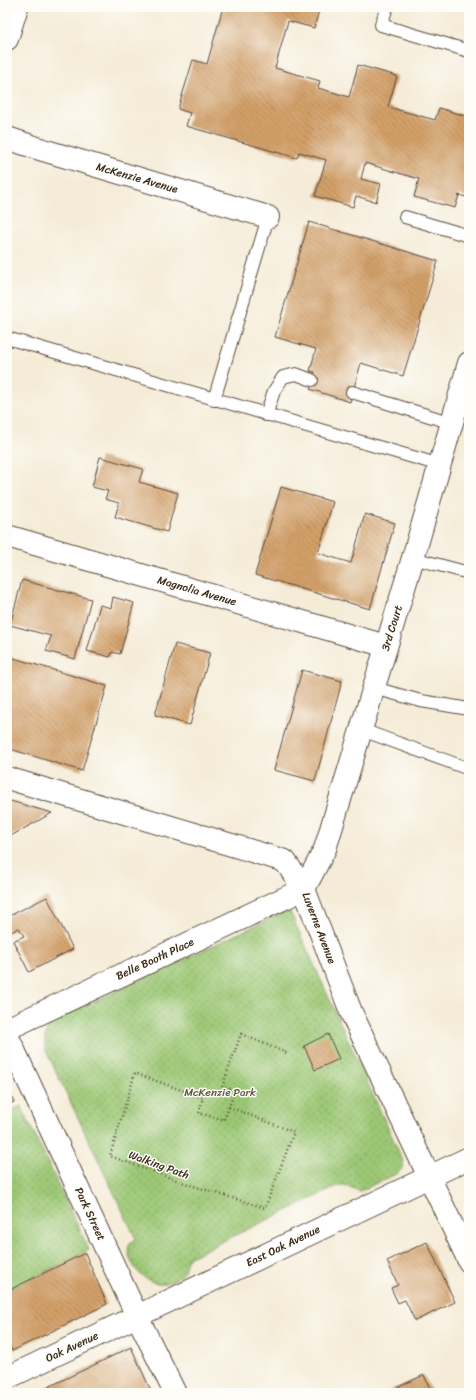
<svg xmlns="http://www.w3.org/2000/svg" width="476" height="1400" font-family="Sriracha,sans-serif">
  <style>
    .park { fill: url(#park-dots); stroke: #6c794a }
    .building { fill: url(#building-back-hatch) }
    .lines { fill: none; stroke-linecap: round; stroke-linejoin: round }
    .service-casing { stroke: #57473a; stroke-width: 14 }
    .minor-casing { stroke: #57473a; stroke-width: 24 }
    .tertiary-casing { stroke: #57473a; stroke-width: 24 }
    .path { stroke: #57473a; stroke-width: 2.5; stroke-dasharray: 1 3; stroke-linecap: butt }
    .service { stroke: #fff; stroke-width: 12 }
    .minor { stroke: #fff; stroke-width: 22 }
    .tertiary { stroke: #fff; stroke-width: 22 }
    .labels { text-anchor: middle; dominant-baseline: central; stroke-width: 3; stroke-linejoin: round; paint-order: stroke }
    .street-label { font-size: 11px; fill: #3b2a1e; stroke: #fdfcf7 }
    .park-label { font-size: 11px; fill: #585938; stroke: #fdfcf7 }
  </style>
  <defs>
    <pattern id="park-dots" width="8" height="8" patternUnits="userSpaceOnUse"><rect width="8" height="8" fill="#9cc875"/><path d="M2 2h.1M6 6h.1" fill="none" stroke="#80a35f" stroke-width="1.8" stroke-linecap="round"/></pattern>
    <pattern id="building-back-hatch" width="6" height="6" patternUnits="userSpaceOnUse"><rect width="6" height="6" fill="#d3a069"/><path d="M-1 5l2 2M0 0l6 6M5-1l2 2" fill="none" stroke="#ac8356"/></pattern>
  </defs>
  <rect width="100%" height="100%" fill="#fdfcf7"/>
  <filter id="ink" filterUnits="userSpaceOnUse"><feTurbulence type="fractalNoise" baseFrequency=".025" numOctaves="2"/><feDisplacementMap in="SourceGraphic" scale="8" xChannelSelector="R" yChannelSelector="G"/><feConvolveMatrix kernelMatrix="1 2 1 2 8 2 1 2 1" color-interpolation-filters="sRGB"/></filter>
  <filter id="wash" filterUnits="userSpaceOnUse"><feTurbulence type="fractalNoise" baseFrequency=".012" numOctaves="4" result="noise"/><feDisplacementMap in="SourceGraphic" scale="16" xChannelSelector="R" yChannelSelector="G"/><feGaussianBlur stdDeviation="0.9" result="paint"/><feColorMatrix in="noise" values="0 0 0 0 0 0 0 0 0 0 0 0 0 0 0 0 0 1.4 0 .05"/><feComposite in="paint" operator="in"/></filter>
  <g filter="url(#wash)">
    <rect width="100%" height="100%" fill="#f5ecd8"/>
    <!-- park -->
    <g class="park">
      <path d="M 286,911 L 290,912 L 403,1161 L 403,1167 L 398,1173 L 360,1191 L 344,1185 L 340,1185 L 188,1258 C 185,1263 186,1271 181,1275 C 164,1292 141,1281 132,1263 C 129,1256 127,1252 129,1245 L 136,1239 L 46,1051 C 43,1039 45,1026 57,1019 Z"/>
      <polygon points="21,1106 89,1250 7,1291 7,1112"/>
    </g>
    <g id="blocks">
      <!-- building -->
      <g class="building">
        <polygon points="223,7 320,7 314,28 288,21 275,68 320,81 318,88 349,97 358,65 397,76 388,107 435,120 439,108 469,117 469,198 459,195 455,208 414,197 419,179 365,163 361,179 381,184 376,202 356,196 353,207 315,196 326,160 299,152 297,158 186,126 190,113 178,109 193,60 207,64"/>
        <polygon points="309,222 438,261 403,376 361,363 350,402 310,389 315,372 310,371 316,349 275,337"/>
        <polygon points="100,457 143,469 139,482 178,493 167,532 115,517 119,503 105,499 108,491 92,487"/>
        <polygon points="281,487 333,502 318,553 351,563 365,514 395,523 370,609 255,575"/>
        <polygon points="22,580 91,599 75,659 46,651 51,636 10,625"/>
        <polygon points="113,597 134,603 120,654 112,652 110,657 87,651 100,605 111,608"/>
        <polygon points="175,644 210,653 190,725 155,715"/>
        <polygon points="7,656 107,686 82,771 7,748"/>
        <polygon points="302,670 342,681 315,781 274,770"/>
        <polygon points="7,800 52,813 7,838"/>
        <polygon points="47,897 73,949 29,972 13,941 24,936 19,928 9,933 7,929 7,917"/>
        <polygon points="328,1034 339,1059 315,1070 304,1046"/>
        <polygon points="7,1086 14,1102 7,1105"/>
        <polygon points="427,1242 455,1302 415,1321 405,1300 398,1303 391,1288 398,1285 387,1261"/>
        <polygon points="85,1253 107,1304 12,1351 7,1340 7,1291"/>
        <polygon points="131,1347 152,1393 36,1393"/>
        <polygon points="424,1375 432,1393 385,1393"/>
      </g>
    </g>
  </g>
  <g filter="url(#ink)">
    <use href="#blocks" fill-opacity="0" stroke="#57473a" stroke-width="1"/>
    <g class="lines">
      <!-- service casing -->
      <g class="service-casing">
        <g id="service">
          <polyline points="387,7 381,25 469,51"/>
          <polyline points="405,217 469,236"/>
          <polyline points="7,338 440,465"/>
          <polyline points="352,392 452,423"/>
          <polyline points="214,400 268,217"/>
          <polyline points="266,415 274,391 283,377 296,374 312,380"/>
          <polyline points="413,558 469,573"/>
          <polyline points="374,688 421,701 469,709"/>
          <polyline points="362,730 469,769"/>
        </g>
      </g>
      <!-- minor casing -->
      <g class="minor-casing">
        <g id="minor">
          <polyline points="7,138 43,150 268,217"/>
          <polyline points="7,536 386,646"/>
          <polyline points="7,778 285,861 304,889 351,1012 469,1261"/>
          <polyline points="304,889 325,849 413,558 469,363"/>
          <polyline points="7,1029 304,889"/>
          <polyline points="7,1035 137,1316 175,1393"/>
          <polyline points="7,1378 469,1158"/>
        </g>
      </g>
      <!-- tertiary casing -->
      <g class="tertiary-casing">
        <polyline id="tertiary" points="7,39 17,7"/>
      </g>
      <!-- path -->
      <polyline class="path" points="229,1107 294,1132 265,1208 187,1184 110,1156 135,1073 203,1098 199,1113 224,1120 235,1091 222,1087 241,1034 289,1054"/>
      <!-- service -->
      <use href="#service" class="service"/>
      <!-- minor -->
      <use href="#minor" class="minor"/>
      <!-- tertiary -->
      <use href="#tertiary" class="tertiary"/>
    </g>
  </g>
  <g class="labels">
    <!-- street labels -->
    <g class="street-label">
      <text transform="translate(137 178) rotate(16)">McKenzie Avenue</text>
      <text transform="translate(197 591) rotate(16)">Magnolia Avenue</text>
      <text transform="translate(392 628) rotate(-73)">3rd Court</text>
      <text transform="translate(319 928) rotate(69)">Luverne Avenue</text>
      <text transform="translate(155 959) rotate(-25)">Belle Booth Place</text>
      <text transform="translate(159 1165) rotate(20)">Walking Path</text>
      <text transform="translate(90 1214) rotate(65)">Park Street</text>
      <text transform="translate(283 1246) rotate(-26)">East Oak Avenue</text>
      <text transform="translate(72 1347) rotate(-25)">Oak Avenue</text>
    </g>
    <!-- park labels -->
    <g class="park-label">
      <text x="220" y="1092">McKenzie Park</text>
    </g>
  </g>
  <!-- margin -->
  <rect width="476" height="1400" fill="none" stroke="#fdfcf7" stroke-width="24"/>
</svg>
